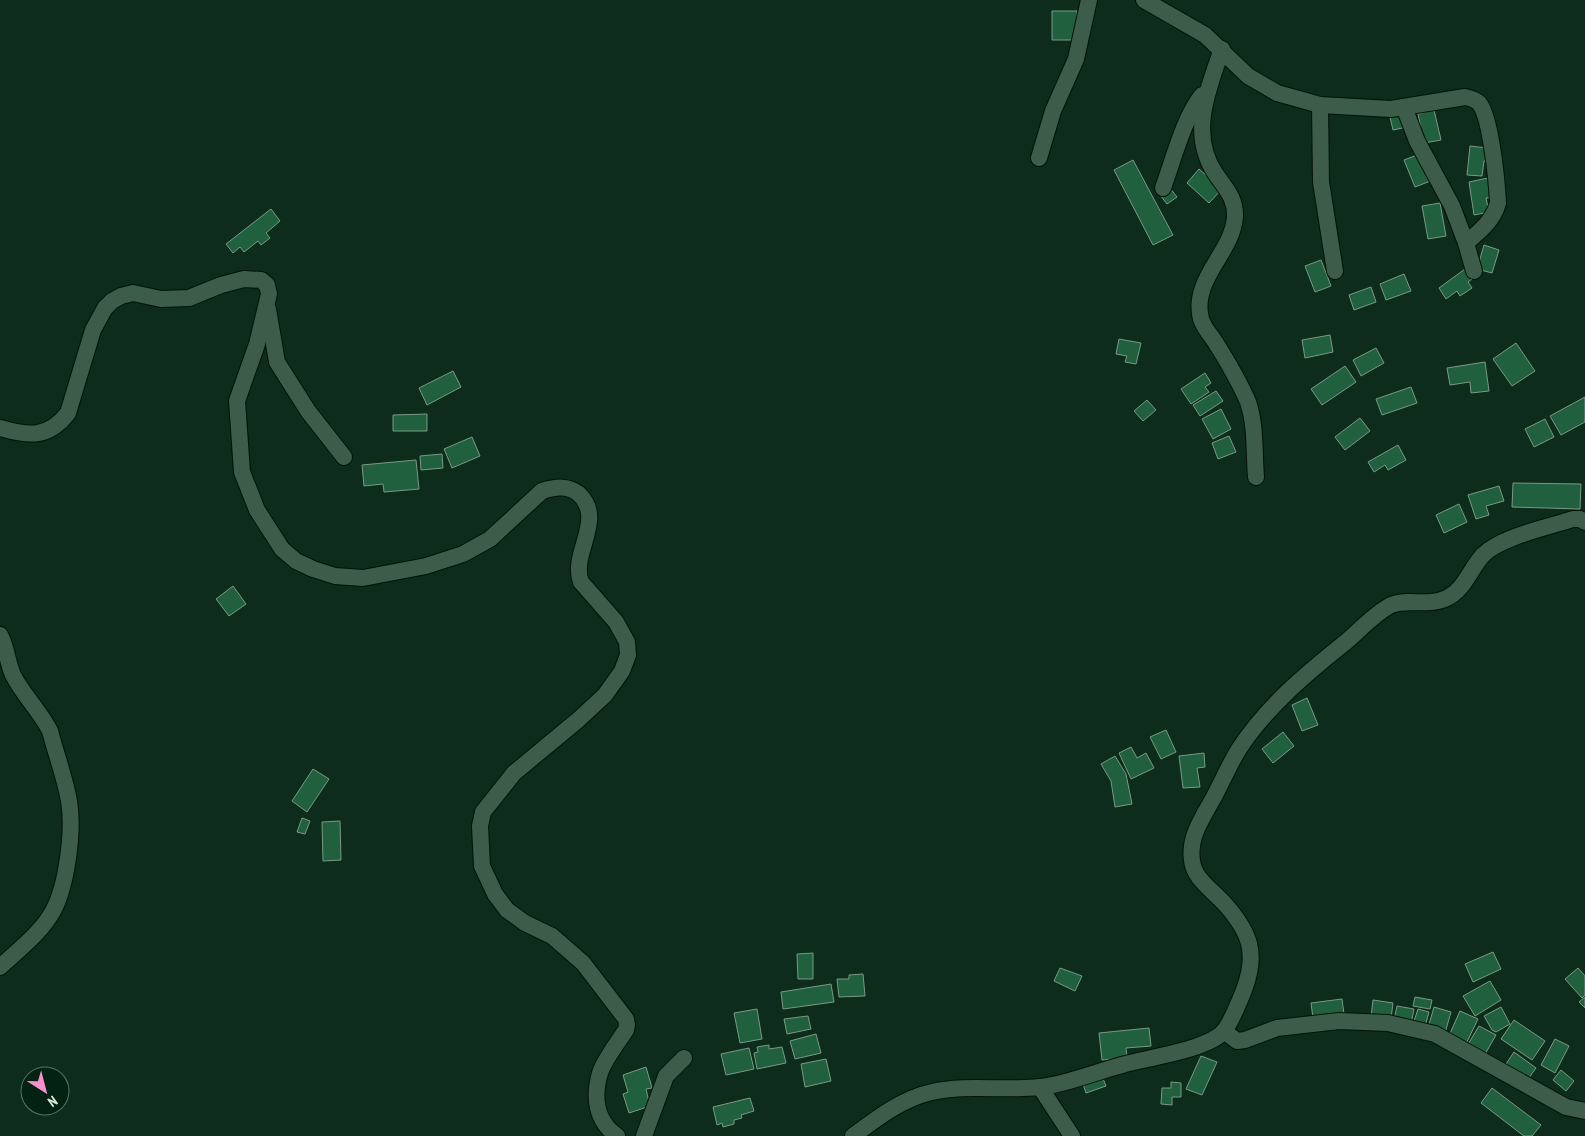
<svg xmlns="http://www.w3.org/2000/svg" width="1585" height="1136" font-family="'PT Sans Narrow',sans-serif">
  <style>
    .building { fill: #20603e; stroke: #799a85 }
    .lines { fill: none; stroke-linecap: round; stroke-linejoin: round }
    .minor-casing { stroke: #001405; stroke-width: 18 }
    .minor { stroke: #3d5c49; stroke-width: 16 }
  </style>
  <rect width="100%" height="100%" fill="#0d2c1b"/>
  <!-- building -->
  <g class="building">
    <polygon points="1052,11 1077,11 1078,40 1052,40"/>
    <polygon points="1434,110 1441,140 1424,143 1418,114"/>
    <polygon points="1404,114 1407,127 1393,130 1390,117"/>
    <polygon points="1470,146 1488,148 1487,161 1484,161 1482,176 1467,175"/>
    <polygon points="1417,155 1433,180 1415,187 1404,160"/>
    <polygon points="1133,160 1173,235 1153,245 1114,170"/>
    <polygon points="1199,169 1222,189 1209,203 1187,183"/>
    <polygon points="1488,178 1491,198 1486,198 1489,212 1474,215 1469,182"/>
    <polygon points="1169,187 1177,197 1167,204 1160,195"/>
    <polygon points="1440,203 1446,236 1428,239 1422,206"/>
    <polygon points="271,209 280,221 266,233 270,238 261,245 258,241 244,252 240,247 233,253 226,244"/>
    <polygon points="1484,245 1499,250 1492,273 1477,269"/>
    <polygon points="1321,260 1331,286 1315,292 1305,266"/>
    <polygon points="1465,269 1472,279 1468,282 1472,288 1460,296 1457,291 1446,299 1439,288"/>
    <polygon points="1404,274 1411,291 1386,300 1380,284"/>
    <polygon points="1371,287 1376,302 1354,310 1349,295"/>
    <polygon points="1330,335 1333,352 1305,358 1302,340"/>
    <polygon points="1119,339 1141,343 1136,364 1125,362 1127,356 1116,354"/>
    <polygon points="1516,343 1535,371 1512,386 1493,359"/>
    <polygon points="1376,348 1384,363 1361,376 1353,360"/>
    <polygon points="1485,362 1489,391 1471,393 1470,382 1450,385 1447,368"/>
    <polygon points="1345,366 1356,382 1322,405 1311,389"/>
    <polygon points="453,371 461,387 427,405 419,388"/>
    <polygon points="1205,373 1211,383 1205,387 1209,392 1191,404 1181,389"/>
    <polygon points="1411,387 1417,403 1382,415 1376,399"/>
    <polygon points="1216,391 1223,401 1200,416 1193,405"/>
    <polygon points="1585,397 1585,422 1561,435 1550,416"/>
    <polygon points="1147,400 1156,410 1143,421 1134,411"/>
    <polygon points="1221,409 1231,429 1213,439 1202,419"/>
    <polygon points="427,414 427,431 393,431 393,415"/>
    <polygon points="1360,418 1370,431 1345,450 1335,437"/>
    <polygon points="1545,419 1554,437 1534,447 1525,429"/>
    <polygon points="1229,436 1236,452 1218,459 1212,443"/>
    <polygon points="472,437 480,456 452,468 444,449"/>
    <polygon points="1398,445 1406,460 1388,470 1385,465 1374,472 1368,462"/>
    <polygon points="442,454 443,468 421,470 420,456"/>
    <polygon points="416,460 419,489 384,492 383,484 364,486 362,465"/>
    <polygon points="1513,483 1581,484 1580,509 1512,507"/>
    <polygon points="1499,486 1504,501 1486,506 1489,515 1476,519 1468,495"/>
    <polygon points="1459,504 1467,522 1444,533 1436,515"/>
    <polygon points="233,586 246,604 229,616 216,599"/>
    <polygon points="1307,698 1318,725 1302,731 1292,705"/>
    <polygon points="1166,730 1176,752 1161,759 1150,737"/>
    <polygon points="1283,732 1294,746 1273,763 1262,749"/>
    <polygon points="1131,747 1137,758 1146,753 1154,768 1131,779 1119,753"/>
    <polygon points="1204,753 1205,767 1197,768 1200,787 1183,788 1179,756"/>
    <polygon points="1115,756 1126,774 1132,804 1115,807 1111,781 1101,764"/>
    <polygon points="313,769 329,779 307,812 292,801"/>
    <polygon points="302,818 310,821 305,834 297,832"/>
    <polygon points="340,821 341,860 323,861 322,822"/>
    <polygon points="1493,952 1501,969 1473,982 1465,964"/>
    <polygon points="813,953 813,979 798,979 797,954"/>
    <polygon points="1060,968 1082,976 1075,991 1054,981"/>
    <polygon points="1578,968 1585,976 1585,995 1582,998 1565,979"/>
    <polygon points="863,974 865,996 839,997 837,979 849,979 849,975"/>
    <polygon points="1490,981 1501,1000 1475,1016 1463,996"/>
    <polygon points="831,984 834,1002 783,1009 781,992"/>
    <polygon points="1415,997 1432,1000 1430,1009 1413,1006"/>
    <polygon points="1585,997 1585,1008 1579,1002"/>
    <polygon points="1342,999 1344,1014 1313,1018 1311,1003"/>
    <polygon points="1373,1000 1393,1003 1391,1019 1371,1017"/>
    <polygon points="1397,1006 1414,1009 1411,1024 1394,1020"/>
    <polygon points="1434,1007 1451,1012 1445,1033 1428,1028"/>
    <polygon points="1501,1007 1510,1024 1496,1032 1492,1030 1484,1016"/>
    <polygon points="757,1009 762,1039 740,1043 734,1013"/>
    <polygon points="1418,1009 1429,1012 1425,1027 1413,1024"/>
    <polygon points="1460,1011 1478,1019 1465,1046 1448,1038"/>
    <polygon points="808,1016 811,1029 787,1034 784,1019"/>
    <polygon points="1514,1020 1545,1041 1532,1060 1501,1039"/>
    <polygon points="1479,1026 1496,1035 1484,1056 1467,1046"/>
    <polygon points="1149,1028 1151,1046 1126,1048 1127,1058 1102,1060 1099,1033"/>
    <polygon points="816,1034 821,1053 795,1059 790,1041"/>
    <polygon points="1555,1039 1569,1046 1555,1073 1541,1065"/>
    <polygon points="769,1045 769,1049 782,1047 786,1063 757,1069 754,1053 758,1052 757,1047"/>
    <polygon points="749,1048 754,1069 726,1075 721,1054"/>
    <polygon points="1514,1052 1536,1068 1526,1082 1504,1067"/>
    <polygon points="1201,1056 1217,1062 1202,1095 1186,1089"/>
    <polygon points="826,1059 831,1081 805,1087 801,1064"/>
    <polygon points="646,1067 652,1088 646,1089 650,1106 629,1113 623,1094 628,1092 623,1075"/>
    <polygon points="1561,1070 1574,1081 1566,1091 1553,1080"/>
    <polygon points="1102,1076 1106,1086 1086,1093 1083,1084"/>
    <polygon points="1171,1082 1181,1083 1181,1097 1172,1097 1172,1105 1161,1104 1162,1088 1171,1088"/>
    <polygon points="1492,1088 1541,1125 1532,1136 1524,1136 1481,1103"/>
    <polygon points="750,1098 754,1111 741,1115 742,1118 734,1120 734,1124 723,1127 722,1123 717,1125 713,1107"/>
  </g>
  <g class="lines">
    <!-- minor casing -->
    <g class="minor-casing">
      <g id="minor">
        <path d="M 1144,0 L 1205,35 L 1248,76 L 1277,93 L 1320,105 L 1391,109 L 1465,97 C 1470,98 1475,99 1479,103 C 1491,117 1497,183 1498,203 C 1493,221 1480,231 1466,243"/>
        <path d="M 1222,49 C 1208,89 1189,134 1215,173 C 1225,188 1236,198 1235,217 C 1232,254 1191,279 1201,319 C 1204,329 1212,336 1217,345 C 1226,359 1242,387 1248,402 C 1256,425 1254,453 1256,477"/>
        <polyline points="1320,105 1321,182 1335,271"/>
        <polyline points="1404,107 1417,141 1452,206 1466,243 1474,271"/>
        <polyline points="1039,158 1053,111 1076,59 1089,0"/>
        <path d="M 1163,188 C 1173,161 1184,117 1202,95"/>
        <polyline points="268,309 277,362 308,411 344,457"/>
        <path d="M 0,428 C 28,436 48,439 68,413 L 93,330 L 105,308 L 112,301 L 121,296 L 133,293 L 161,299 L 189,298 L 221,285 L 244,279 L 261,280 L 267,285 L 269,294 L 257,344 L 237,401 L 242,472 L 257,510 L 282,549 L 296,561 L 313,569 L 335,576 L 363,578 L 426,566 L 463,554 L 490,539 L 542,491 C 555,487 568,485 579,494 C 606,519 570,554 581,582 L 616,622 L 627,642 L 628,655 L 622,671 L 605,695 L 578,720 L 514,773 L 483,812 L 480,826 L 482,866 L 495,894 L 507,910 L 525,923 L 552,936 L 583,963 L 626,1019 L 627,1025 L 626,1030 C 618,1042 604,1060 600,1073 C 593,1097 596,1121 617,1136"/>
        <path d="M 0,635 C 7,647 7,662 13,675 C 23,695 40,711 50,731 C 56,754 65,778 69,801 C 74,830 67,885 53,911 C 41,933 18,950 0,967"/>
        <polyline points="1224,1031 1237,1041 1245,1040 1277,1028 1339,1021 1388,1023 1435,1034 1566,1107 1585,1111"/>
        <polyline points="1040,1087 1072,1136"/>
        <polyline points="644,1136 666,1076 684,1058"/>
        <path d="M 853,1136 C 876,1119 903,1098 932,1092 C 966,1084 1005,1091 1040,1087 C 1068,1084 1095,1072 1122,1065 C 1146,1058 1208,1050 1224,1031 C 1230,1024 1240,1000 1244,990 C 1258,953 1250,932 1224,903 C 1206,884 1188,876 1192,846 C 1194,829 1207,810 1215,795 C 1223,780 1230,763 1239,749 C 1267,706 1307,673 1347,641 C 1361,629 1374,614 1391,605 C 1407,598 1428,607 1447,598 C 1465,589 1470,569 1483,555 C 1500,537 1549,527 1573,519 L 1580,519 L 1585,522"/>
      </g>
    </g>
    <!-- minor -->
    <use href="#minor" class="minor"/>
  </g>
  <!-- north arrow -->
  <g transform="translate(45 1091) rotate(144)"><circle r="24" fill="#042212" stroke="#5a7264"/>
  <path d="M0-4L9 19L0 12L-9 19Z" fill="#f790ce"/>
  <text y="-8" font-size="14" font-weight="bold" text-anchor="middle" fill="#daebe0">N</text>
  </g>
</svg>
